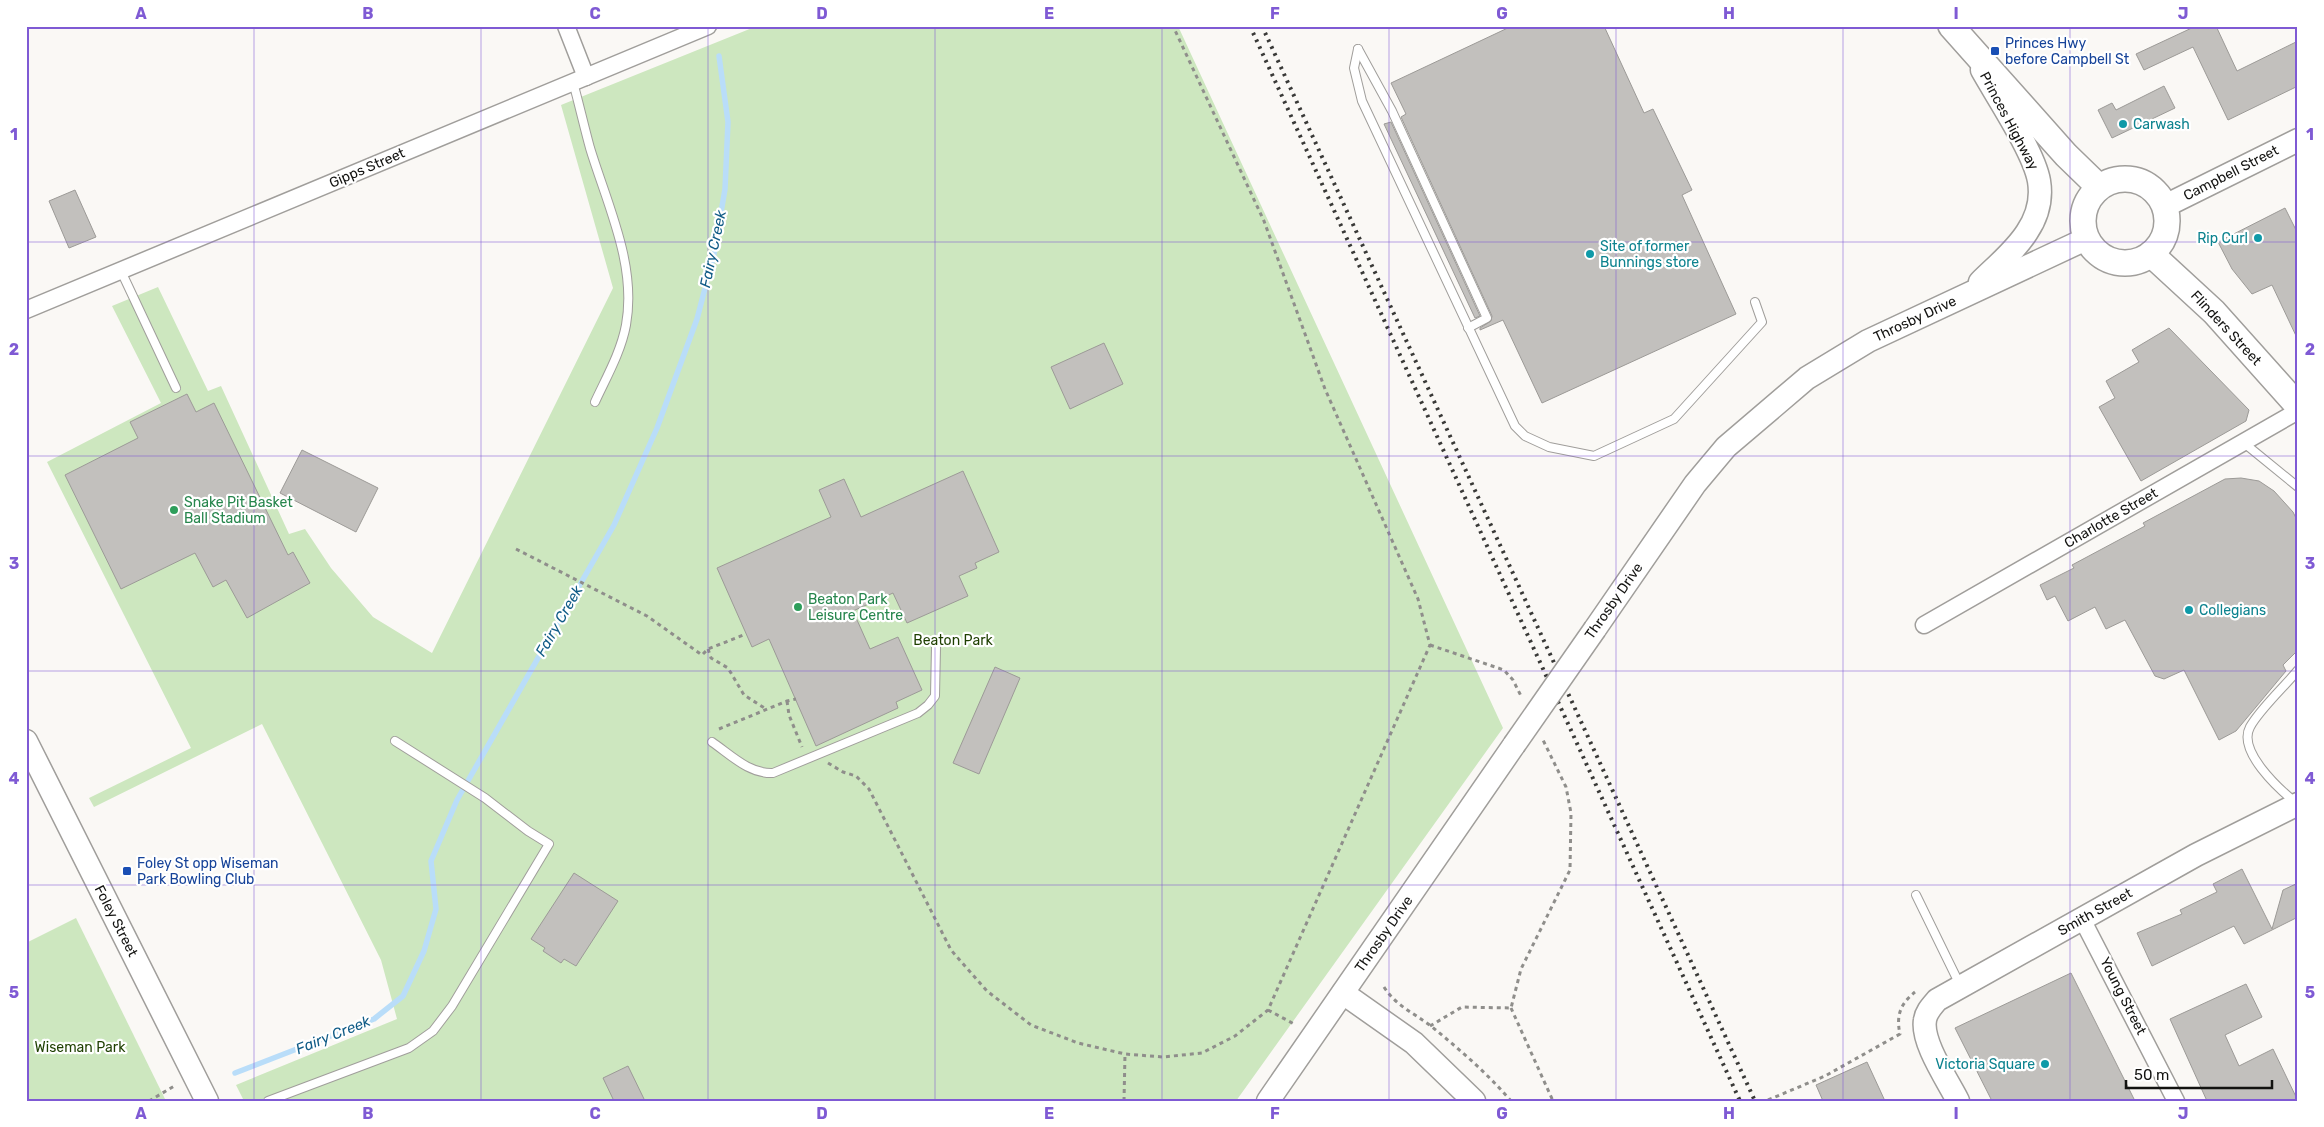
<svg xmlns="http://www.w3.org/2000/svg" width="2324" height="1127" font-family="Rubik,sans-serif">
  <style>
    .green { fill: #cde7bf }
    .lines { fill: none; stroke-linecap: round; stroke-linejoin: round }
    .stream { stroke: #b9ddf9; stroke-width: 5.5 }
    .building { fill: #c2c0bd; stroke: #9c9a97 }
    .lane-casing { stroke: #a09e9b; stroke-width: 10 }
    .street-casing { stroke: #a09e9b; stroke-width: 19 }
    .secondary-casing { stroke: #a09e9b; stroke-width: 25 }
    .primary-casing { stroke: #a09e9b; stroke-width: 28 }
    .path { stroke: #8f8e8b; stroke-width: 3; stroke-dasharray: 4 4; stroke-linecap: butt }
    .lane { stroke: #fff; stroke-width: 8 }
    .street { stroke: #fff; stroke-width: 16 }
    .secondary { stroke: #fff; stroke-width: 22 }
    .primary { stroke: #fff; stroke-width: 25 }
    .rail { stroke: #393937; stroke-width: 4; stroke-dasharray: 2.5 5; stroke-linecap: butt }
    .secondary-bridge-casing { stroke: #a09e9b; stroke-width: 25; stroke-linecap: butt }
    .secondary-bridge { stroke: #fff; stroke-width: 22 }
    .grid { fill: none; stroke: #7f5ad4; stroke-width: 1; stroke-opacity: 0.55 }
    .transit-dot { fill: #1a4fb4; stroke: #fff; stroke-width: 2 }
    .culture-dot { fill: #0f9aa8; stroke: #fff; stroke-width: 2 }
    .leisure-dot { fill: #2e9e5b; stroke: #fff; stroke-width: 2 }
    .labels { text-anchor: middle; dominant-baseline: central; stroke-width: 4.5; stroke-linejoin: round; paint-order: stroke }
    .transit-label { font-size: 14px; fill: #164399; stroke: #fff; text-anchor: start }
    .street-label { font-size: 14px; fill: #131311; stroke: #fff }
    .culture-label { font-size: 14px; fill: #0d838f; stroke: #fff; text-anchor: start }
    .leisure-label { font-size: 14px; fill: #27864d; stroke: #fff; text-anchor: start }
    .park-label { font-size: 14px; fill: #1e3f00; stroke: #fff }
    .water-label { font-size: 15px; font-style: italic; fill: #115c87; stroke: #fff }
    .neatline { fill: none; stroke: #7f5ad4; stroke-width: 2 }
    .grid-label { font-size: 16px; text-anchor: middle; font-weight: bold; fill: #7f5ad4 }
  </style>
  <rect width="100%" height="100%" fill="#faf8f5"/>
  <!-- green -->
  <g class="green">
    <polygon points="757,26 1178,26 1503,728 1236,1101 244,1101 236,1085 397,1019 381,960 262,724 94,807 89,798 191,748 47,462 161,403 112,306 158,287 208,391 221,386 289,534 305,529 331,568 373,617 432,653 613,288 561,105"/>
    <polygon points="76,918 166,1101 26,1101 26,943"/>
  </g>
  <g class="lines">
    <!-- stream -->
    <polyline class="stream" points="235,1073 374,1019 403,996 424,951 436,909 431,861 457,800 614,525 657,428 697,319 714,254 725,189 728,122 719,56"/>
  </g>
  <!-- building -->
  <g class="building">
    <polygon points="1512,26 1604,26 1644,113 1653,109 1692,190 1682,195 1736,314 1542,403 1503,320 1480,330 1480,328 1491,321 1492,316 1401,117 1406,114 1391,83"/>
    <polygon points="2196,26 2216,26 2237,71 2298,41 2298,86 2228,120 2193,47 2144,70 2136,54"/>
    <polygon points="2164,86 2175,108 2112,138 2098,110 2112,103 2116,110"/>
    <polygon points="1391,122 1480,316 1475,318 1384,124"/>
    <polygon points="75,190 96,237 69,248 49,201"/>
    <polygon points="2285,208 2298,234 2298,340 2272,285 2252,294 2232,269 2218,242"/>
    <polygon points="2169,328 2249,410 2246,421 2141,481 2099,407 2115,398 2106,381 2139,362 2132,350"/>
    <polygon points="1104,343 1123,384 1070,409 1051,367"/>
    <polygon points="187,394 196,412 214,403 288,555 293,552 310,583 247,618 226,580 213,587 195,553 121,589 65,475 138,438 130,422"/>
    <polygon points="302,450 378,488 356,532 280,493"/>
    <polygon points="963,471 999,552 975,563 977,568 959,576 968,596 907,623 893,593 853,611 870,649 898,637 922,690 896,702 898,708 816,746 769,639 752,647 717,568 831,517 819,490 844,479 861,517"/>
    <polygon points="2241,478 2259,481 2274,491 2293,512 2298,522 2298,650 2283,665 2286,671 2236,731 2219,740 2184,670 2164,679 2155,676 2125,620 2106,629 2095,607 2068,621 2055,596 2047,600 2040,585 2074,568 2072,565 2145,526 2143,523 2225,479"/>
    <polygon points="995,667 1020,678 979,774 953,763"/>
    <polygon points="2242,869 2272,929 2283,890 2298,883 2298,917 2244,944 2234,926 2152,966 2137,933 2182,914 2180,910 2217,892 2213,884"/>
    <polygon points="574,873 618,901 576,966 564,959 561,963 543,951 545,948 531,939"/>
    <polygon points="2071,973 2135,1101 1992,1101 1955,1028"/>
    <polygon points="2246,984 2262,1017 2225,1035 2239,1066 2273,1049 2298,1101 2207,1101 2170,1019"/>
    <polygon points="1867,1062 1885,1101 1823,1101 1816,1085"/>
    <polygon points="628,1066 645,1101 614,1101 603,1078"/>
  </g>
  <g class="lines">
    <!-- lane casing -->
    <g class="lane-casing">
      <g id="lane">
        <polyline points="1358,49 1354,68 1362,101 1515,426 1525,436 1549,447 1594,456 1674,419 1762,322 1755,302"/>
        <polyline points="1358,49 1392,111 1487,318 1468,328"/>
        <path d="M 573,82 C 579,104 584,126 590,148 C 607,204 637,265 626,325 C 621,352 606,378 595,402"/>
        <polyline points="121,271 176,388"/>
        <polyline points="2244,443 2298,487"/>
        <path d="M 712,742 C 731,755 749,774 773,773 L 918,713 L 928,705 L 935,696 L 936,647"/>
        <path d="M 2295,802 C 2279,789 2237,751 2250,727 C 2259,710 2285,686 2298,670"/>
        <polyline points="1916,895 1960,985"/>
        <polyline points="268,1101 409,1048 433,1031 452,1006 549,844 528,831 485,798 395,741"/>
      </g>
    </g>
    <!-- street casing -->
    <g class="street-casing">
      <g id="street">
        <polyline points="566,26 586,77"/>
        <polyline points="26,310 708,26"/>
        <polyline points="1924,625 2298,411"/>
        <polyline points="2082,919 2176,1101"/>
      </g>
    </g>
    <!-- secondary casing -->
    <g class="secondary-casing">
      <g id="secondary">
        <polyline points="2165,206 2298,140"/>
        <path d="M 1980,282 C 1996,266 2015,251 2027,232 C 2037,217 2042,199 2039,181 C 2034,152 1997,97 1982,70"/>
        <polyline points="1595,629 1695,484 1726,447 1807,378 1868,341 2086,239"/>
        <polyline points="26,741 207,1101"/>
        <polyline points="1343,993 1414,1043 1474,1101"/>
        <polyline points="1268,1101 1514,745"/>
        <path d="M 1958,1101 C 1948,1081 1921,1042 1925,1020 C 1926,1012 1932,1006 1937,1000 L 2196,855 L 2298,804"/>
      </g>
    </g>
    <!-- primary casing -->
    <g class="primary-casing">
      <g id="primary">
        <polyline points="1951,26 2066,155 2099,187"/>
        <circle cx="2125" cy="221" r="42"/>
        <polyline points="2151,254 2214,312 2298,406"/>
      </g>
    </g>
    <!-- path -->
    <g class="path">
      <polyline points="516,549 647,616 702,655 708,649 746,634"/>
      <polyline points="1430,645 1504,670 1513,680 1522,698"/>
      <polyline points="708,649 711,658 728,668 744,695 766,709"/>
      <polyline points="787,701 789,715 802,747"/>
      <polyline points="719,729 787,701 796,699"/>
      <polyline points="828,763 843,772 856,776 869,789 951,950 987,991 1031,1025 1078,1043 1125,1054 1163,1057 1202,1053 1235,1036 1268,1010 1430,645 1418,599 1325,389 1264,221 1173,26"/>
      <path d="M 1384,987 C 1396,1006 1414,1013 1431,1026 C 1459,1049 1487,1073 1511,1101"/>
      <polyline points="1511,1008 1553,1101"/>
      <polyline points="1268,1010 1296,1025"/>
      <polyline points="1430,1026 1462,1007 1511,1008 1521,969 1570,870 1571,813 1566,787 1543,740"/>
      <path d="M 1768,1100 L 1825,1076 L 1900,1034 C 1896,1016 1900,1004 1915,992"/>
      <polyline points="149,1101 176,1085"/>
      <polyline points="1124,1101 1125,1054"/>
    </g>
    <!-- lane -->
    <use href="#lane" class="lane"/>
    <!-- street -->
    <use href="#street" class="street"/>
    <!-- secondary -->
    <use href="#secondary" class="secondary"/>
    <!-- primary -->
    <use href="#primary" class="primary"/>
    <!-- rail -->
    <g class="rail">
      <polyline points="1250,26 1740,1101"/>
      <polyline points="1262,26 1755,1101"/>
    </g>
    <!-- secondary-bridge casing -->
    <g class="secondary-bridge-casing">
      <polyline id="secondary-bridge" points="1514,745 1595,629"/>
    </g>
    <!-- secondary-bridge -->
    <use href="#secondary-bridge" class="secondary-bridge"/>
  </g>
  <!-- grid -->
  <path class="grid" d="M 254,26 L 254,1101M 481,26 L 481,1101M 708,26 L 708,1101M 935,26 L 935,1101M 1162,26 L 1162,1101M 1389,26 L 1389,1101M 1616,26 L 1616,1101M 1843,26 L 1843,1101M 2070,26 L 2070,1101M 26,242 L 2298,242M 26,456 L 2298,456M 26,671 L 2298,671M 26,885 L 2298,885"/>
  <!-- markers -->
  <g class="transit-dot">
    <rect x="1990" y="46" width="10" height="10" rx="2.5"/>
    <rect x="122" y="866" width="10" height="10" rx="2.5"/>
  </g>
  <g class="culture-dot">
    <circle cx="2123" cy="124" r="5"/>
    <circle cx="2258" cy="238" r="5"/>
    <circle cx="1590" cy="254" r="5"/>
    <circle cx="2189" cy="610" r="5"/>
    <circle cx="2045" cy="1064" r="5"/>
  </g>
  <g class="leisure-dot">
    <circle cx="174" cy="510" r="5"/>
    <circle cx="798" cy="607" r="5"/>
  </g>
  <g class="labels">
    <!-- transit labels -->
    <g class="transit-label">
      <text x="2005" y="43">Princes Hwy<tspan x="2005" dy="16">before Campbell St</tspan></text>
      <text x="137" y="863">Foley St opp Wiseman<tspan x="137" dy="16">Park Bowling Club</tspan></text>
    </g>
    <!-- street labels -->
    <g class="street-label">
      <text transform="translate(2009 121) rotate(62)">Princes Highway</text>
      <text transform="translate(367 168) rotate(-23)">Gipps Street</text>
      <text transform="translate(2231 173) rotate(-27)">Campbell Street</text>
      <text transform="translate(1915 319) rotate(-25)">Throsby Drive</text>
      <text transform="translate(2226 328) rotate(47)">Flinders Street</text>
      <text transform="translate(2111 518) rotate(-30)">Charlotte Street</text>
      <text transform="translate(1614 601) rotate(-55)">Throsby Drive</text>
      <text transform="translate(2095 912) rotate(-29)">Smith Street</text>
      <text transform="translate(116 921) rotate(63)">Foley Street</text>
      <text transform="translate(1384 934) rotate(-55)">Throsby Drive</text>
      <text transform="translate(2123 996) rotate(63)">Young Street</text>
    </g>
    <!-- culture labels -->
    <g class="culture-label">
      <text x="2133" y="124">Carwash</text>
      <text x="2248" y="238" text-anchor="end">Rip Curl</text>
      <text x="1600" y="246">Site of former<tspan x="1600" dy="16">Bunnings store</tspan></text>
      <text x="2199" y="610">Collegians</text>
      <text x="2035" y="1064" text-anchor="end">Victoria Square</text>
    </g>
    <!-- leisure labels -->
    <g class="leisure-label">
      <text x="184" y="502">Snake Pit Basket<tspan x="184" dy="16">Ball Stadium</tspan></text>
      <text x="808" y="599">Beaton Park<tspan x="808" dy="16">Leisure Centre</tspan></text>
    </g>
    <!-- park labels -->
    <g class="park-label">
      <text x="953" y="640">Beaton Park</text>
      <text x="80" y="1047">Wiseman Park</text>
    </g>
    <!-- water labels -->
    <g class="water-label">
      <text transform="translate(713 249) rotate(-78)">Fairy Creek</text>
      <text transform="translate(559 621) rotate(-60)">Fairy Creek</text>
      <text transform="translate(333 1035) rotate(-22)">Fairy Creek</text>
    </g>
  </g>
  <!-- border -->
  <rect width="2324" height="1127" fill="none" stroke="#ffffff" stroke-width="55"/>
  <!-- scale -->
  <path d="M2126 1080v8h146v-8" fill="none" stroke="#131311" stroke-width="2.5"/>
  <text x="2134" y="1080" font-size="15" fill="#131311" stroke="#ffffff" stroke-width="4" paint-order="stroke">50 m</text>
  <rect x="28" y="28" width="2268" height="1072" class="neatline"/>
  <g class="grid-label">
    <text x="141" y="19">A</text>
    <text x="368" y="19">B</text>
    <text x="595" y="19">C</text>
    <text x="822" y="19">D</text>
    <text x="1049" y="19">E</text>
    <text x="1275" y="19">F</text>
    <text x="1502" y="19">G</text>
    <text x="1729" y="19">H</text>
    <text x="1956" y="19">I</text>
    <text x="2183" y="19">J</text>
    <text x="14" y="140">1</text>
    <text x="2310" y="140">1</text>
    <text x="14" y="355">2</text>
    <text x="2310" y="355">2</text>
    <text x="14" y="569">3</text>
    <text x="2310" y="569">3</text>
    <text x="14" y="784">4</text>
    <text x="2310" y="784">4</text>
    <text x="14" y="998">5</text>
    <text x="2310" y="998">5</text>
    <text x="141" y="1119">A</text>
    <text x="368" y="1119">B</text>
    <text x="595" y="1119">C</text>
    <text x="822" y="1119">D</text>
    <text x="1049" y="1119">E</text>
    <text x="1275" y="1119">F</text>
    <text x="1502" y="1119">G</text>
    <text x="1729" y="1119">H</text>
    <text x="1956" y="1119">I</text>
    <text x="2183" y="1119">J</text>
  </g>
</svg>
